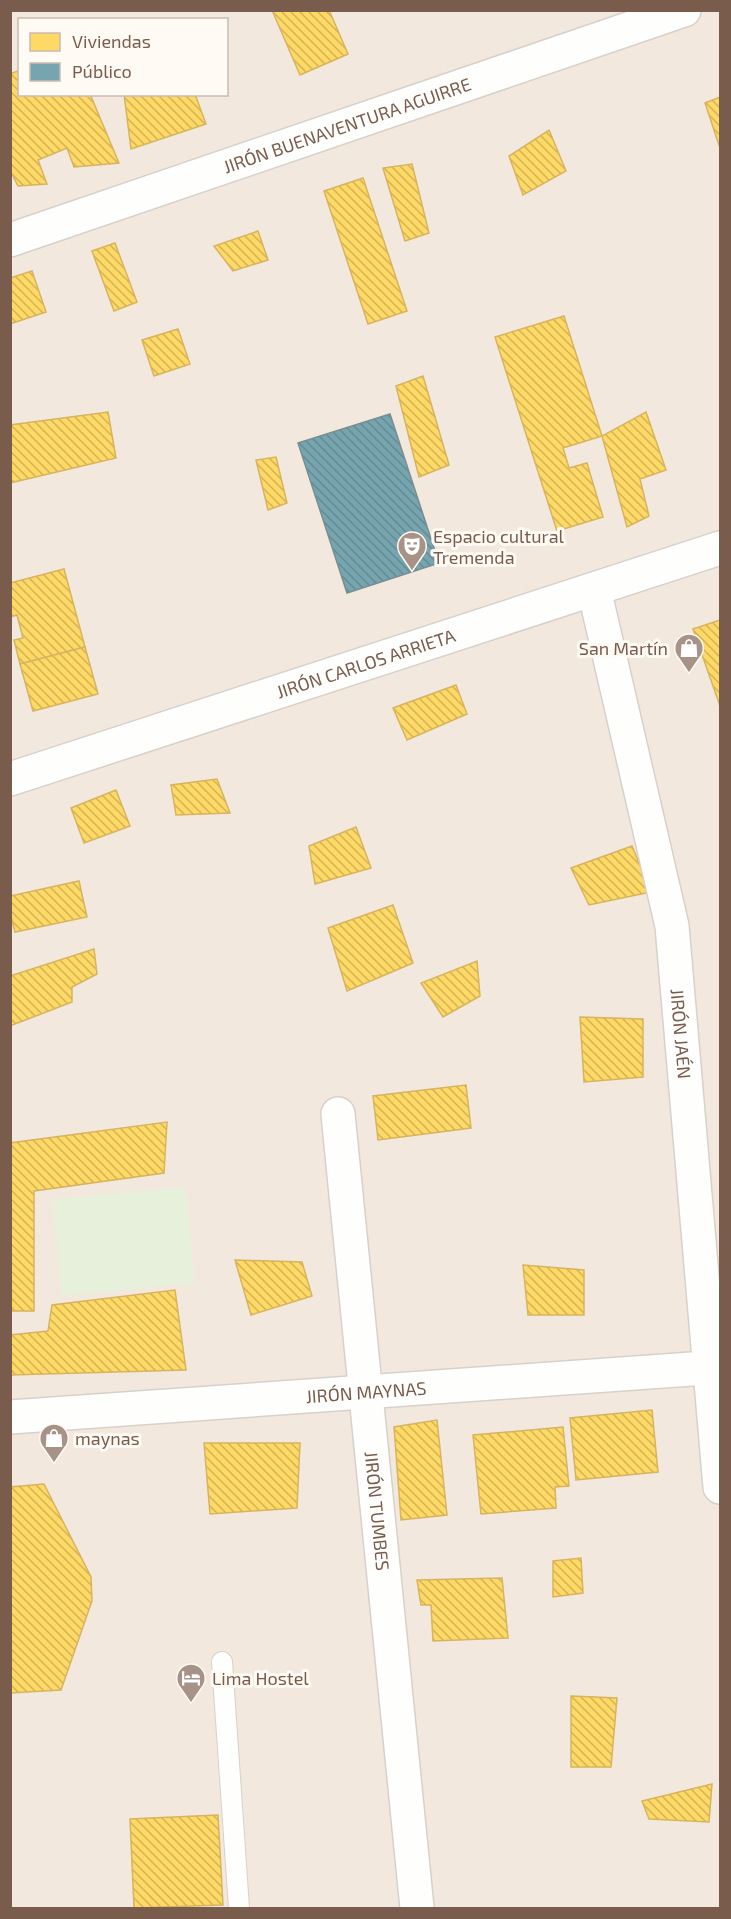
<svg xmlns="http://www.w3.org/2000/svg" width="731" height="1919" font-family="'Exo 2',sans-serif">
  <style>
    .residential { fill: #f2e8de; fill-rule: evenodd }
    .pitch { fill: #e7f0db }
    .homes { fill: url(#homes-back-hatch); stroke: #d7b45e; stroke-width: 1.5 }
    .public { fill: url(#public-back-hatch); stroke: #778f92; stroke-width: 1.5 }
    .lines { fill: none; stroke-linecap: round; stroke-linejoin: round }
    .service-casing { stroke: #d7d1cb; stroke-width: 22 }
    .minor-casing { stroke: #d7d1cb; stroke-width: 36 }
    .tertiary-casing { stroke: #d7d1cb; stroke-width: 36 }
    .service { stroke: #fefefd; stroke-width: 20 }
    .minor { stroke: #fefefd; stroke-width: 33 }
    .tertiary { stroke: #fefefd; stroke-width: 33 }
    .labels { text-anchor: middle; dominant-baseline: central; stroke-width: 6; stroke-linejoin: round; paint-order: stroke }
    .street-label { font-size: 18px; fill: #7a5c4d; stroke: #fffaf3 }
    .poi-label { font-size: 18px; fill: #7a5c4d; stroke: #fffaf3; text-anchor: start }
  </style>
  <defs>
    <pattern id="homes-back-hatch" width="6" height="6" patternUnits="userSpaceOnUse" patternTransform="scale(1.5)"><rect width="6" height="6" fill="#ffd966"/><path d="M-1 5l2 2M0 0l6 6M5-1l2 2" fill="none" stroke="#d3b356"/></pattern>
    <pattern id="public-back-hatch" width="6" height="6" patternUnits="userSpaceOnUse" patternTransform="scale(1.5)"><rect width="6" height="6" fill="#76a5af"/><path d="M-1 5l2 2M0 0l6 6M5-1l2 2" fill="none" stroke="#668a91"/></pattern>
  </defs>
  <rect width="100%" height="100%" fill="#f9f5f0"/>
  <!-- residential -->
  <path class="residential" d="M 11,11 L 720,11 L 720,1908 L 11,1908 ZM 20,20 L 226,20 L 226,94 L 20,94 Z"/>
  <!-- pitch -->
  <polygon class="pitch" points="186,1187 195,1283 62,1296 52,1199"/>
  <!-- homes -->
  <g class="homes">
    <polygon points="272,10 329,10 348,54 300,75"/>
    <polygon points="20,70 20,94 90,94 119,163 74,167 67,148 38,160 47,184 18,186 10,170 10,74"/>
    <polygon points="124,94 195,94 206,124 131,149"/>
    <polygon points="720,97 720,148 705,103"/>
    <polygon points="549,130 566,171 523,195 509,156"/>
    <polygon points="412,164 429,233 405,241 383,168"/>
    <polygon points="363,178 407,311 368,324 324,191"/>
    <polygon points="258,231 268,260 233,271 214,246"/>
    <polygon points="115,243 137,302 114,311 92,251"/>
    <polygon points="32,271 46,312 10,324 10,278"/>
    <polygon points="564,316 602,436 563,448 569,468 587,463 603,517 557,531 495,337"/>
    <polygon points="178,329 190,364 154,376 142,340"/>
    <polygon points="423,376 449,465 419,477 396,386"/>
    <polygon points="108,412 116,458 10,483 10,425"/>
    <polygon points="646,412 666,470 640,479 649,516 627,527 602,436"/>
    <polygon points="276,457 287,503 268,510 256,460"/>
    <polygon points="64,569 85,647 20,664 14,640 23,638 17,615 10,617 10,583"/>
    <polygon points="720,620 720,706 693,629"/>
    <polygon points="85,647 98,694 33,711 20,664"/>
    <polygon points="456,685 467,714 407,740 393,708"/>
    <polygon points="217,779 230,813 176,815 171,785"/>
    <polygon points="116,790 130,826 84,843 71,808"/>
    <polygon points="356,827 371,868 315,884 309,846"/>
    <polygon points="632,846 651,892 589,905 571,868"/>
    <polygon points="79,881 87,917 15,932 10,913 10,896"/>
    <polygon points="393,905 413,963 347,991 328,928"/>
    <polygon points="94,949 97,974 72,987 72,1002 10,1026 10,976"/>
    <polygon points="477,961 480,996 443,1017 421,983"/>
    <polygon points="580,1017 643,1019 643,1077 584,1082"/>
    <polygon points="466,1085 471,1128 378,1140 373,1096"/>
    <polygon points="167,1122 164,1173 34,1191 34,1311 10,1311 10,1143"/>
    <polygon points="235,1260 302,1262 312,1296 251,1315"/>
    <polygon points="523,1265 584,1270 584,1315 528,1315"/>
    <polygon points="175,1290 186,1370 10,1375 10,1335 48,1331 52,1305"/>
    <polygon points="652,1410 658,1472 576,1480 570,1418"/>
    <polygon points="437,1420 447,1515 401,1520 394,1427"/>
    <polygon points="563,1427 569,1486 555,1487 556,1508 481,1514 473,1435"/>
    <polygon points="204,1443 300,1443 297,1508 210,1514"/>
    <polygon points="44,1484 91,1577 92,1601 61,1690 10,1693 10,1487"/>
    <polygon points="581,1558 583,1593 553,1597 553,1561"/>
    <polygon points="502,1578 508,1638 433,1641 431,1605 421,1605 417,1580"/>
    <polygon points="571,1696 617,1698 611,1767 571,1767"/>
    <polygon points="712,1784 709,1822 649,1819 642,1801"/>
    <polygon points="218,1815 223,1905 134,1908 130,1819"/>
  </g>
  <!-- public -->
  <polygon class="public" points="390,414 439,563 347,593 298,443"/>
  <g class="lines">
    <!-- service casing -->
    <g class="service-casing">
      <polyline id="service" points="222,1662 239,1908"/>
    </g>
    <!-- minor casing -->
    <g class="minor-casing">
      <g id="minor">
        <path id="s1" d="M 10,240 L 684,10"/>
        <path id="s2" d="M 594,589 L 672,926 L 720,1487"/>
        <path id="s3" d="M 338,1114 L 417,1908"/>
        <path id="s4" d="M 10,1417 L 720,1367"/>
      </g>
    </g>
    <!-- tertiary casing -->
    <g class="tertiary-casing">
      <g id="tertiary">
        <path id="s5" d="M 10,779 L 720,548"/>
      </g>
    </g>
    <!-- service -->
    <use href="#service" class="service"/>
    <!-- minor -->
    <use href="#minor" class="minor"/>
    <!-- tertiary -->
    <use href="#tertiary" class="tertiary"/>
  </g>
  <!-- icons -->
  <defs>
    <g id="theatre-pin" transform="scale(1.5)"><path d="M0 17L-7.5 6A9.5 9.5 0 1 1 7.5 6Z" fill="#a69286" stroke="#fffaf3"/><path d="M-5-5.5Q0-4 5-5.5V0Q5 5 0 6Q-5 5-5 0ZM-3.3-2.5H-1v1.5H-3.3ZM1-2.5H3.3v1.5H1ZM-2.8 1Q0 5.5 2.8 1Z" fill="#fff"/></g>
    <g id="shop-pin" transform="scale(1.5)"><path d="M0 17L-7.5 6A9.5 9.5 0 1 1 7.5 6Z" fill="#a69286" stroke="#fffaf3"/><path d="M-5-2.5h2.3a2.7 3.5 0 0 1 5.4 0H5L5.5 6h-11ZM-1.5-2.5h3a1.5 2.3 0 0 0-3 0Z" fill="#fff"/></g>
    <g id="hotel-pin" transform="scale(1.5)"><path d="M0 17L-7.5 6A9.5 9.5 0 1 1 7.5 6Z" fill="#a69286" stroke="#fffaf3"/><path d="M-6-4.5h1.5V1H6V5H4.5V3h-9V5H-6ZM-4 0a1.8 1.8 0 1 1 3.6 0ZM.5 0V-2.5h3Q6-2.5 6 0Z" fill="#fff"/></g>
  </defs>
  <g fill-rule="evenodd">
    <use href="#theatre-pin" x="412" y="546"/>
    <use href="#shop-pin" x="689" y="648"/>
    <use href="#shop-pin" x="54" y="1438"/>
    <use href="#hotel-pin" x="191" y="1678"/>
  </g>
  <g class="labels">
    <!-- street labels -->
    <g class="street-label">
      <text stroke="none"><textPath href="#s1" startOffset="356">JIRÓN BUENAVENTURA AGUIRRE</textPath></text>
      <text stroke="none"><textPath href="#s5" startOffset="374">JIRÓN CARLOS ARRIETA</textPath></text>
      <text stroke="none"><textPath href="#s2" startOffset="454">JIRÓN JAÉN</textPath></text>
      <text stroke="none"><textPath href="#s4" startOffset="357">JIRÓN MAYNAS</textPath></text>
      <text stroke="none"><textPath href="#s3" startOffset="399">JIRÓN TUMBES</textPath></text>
    </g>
    <!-- poi labels -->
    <g class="poi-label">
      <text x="433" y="536">Espacio cultural<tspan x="433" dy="21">Tremenda</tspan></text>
      <text x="668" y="648" text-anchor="end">San Martín</text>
      <text x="75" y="1438">maynas</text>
      <text x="212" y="1678">Lima Hostel</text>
    </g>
  </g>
  <!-- border -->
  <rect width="731" height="1919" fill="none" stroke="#7a5c4d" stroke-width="24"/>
  <!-- legend -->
  <rect x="18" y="18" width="210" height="78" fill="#fffaf3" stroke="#cabbb1" stroke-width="1.5"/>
  <rect x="30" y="33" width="30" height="18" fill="#ffd966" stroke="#cabbb1" stroke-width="1.5"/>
  <text x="72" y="48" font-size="18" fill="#7a5c4d">Viviendas</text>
  <rect x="30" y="63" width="30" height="18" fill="#76a5af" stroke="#cabbb1" stroke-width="1.5"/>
  <text x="72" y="78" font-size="18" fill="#7a5c4d">Público</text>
</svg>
